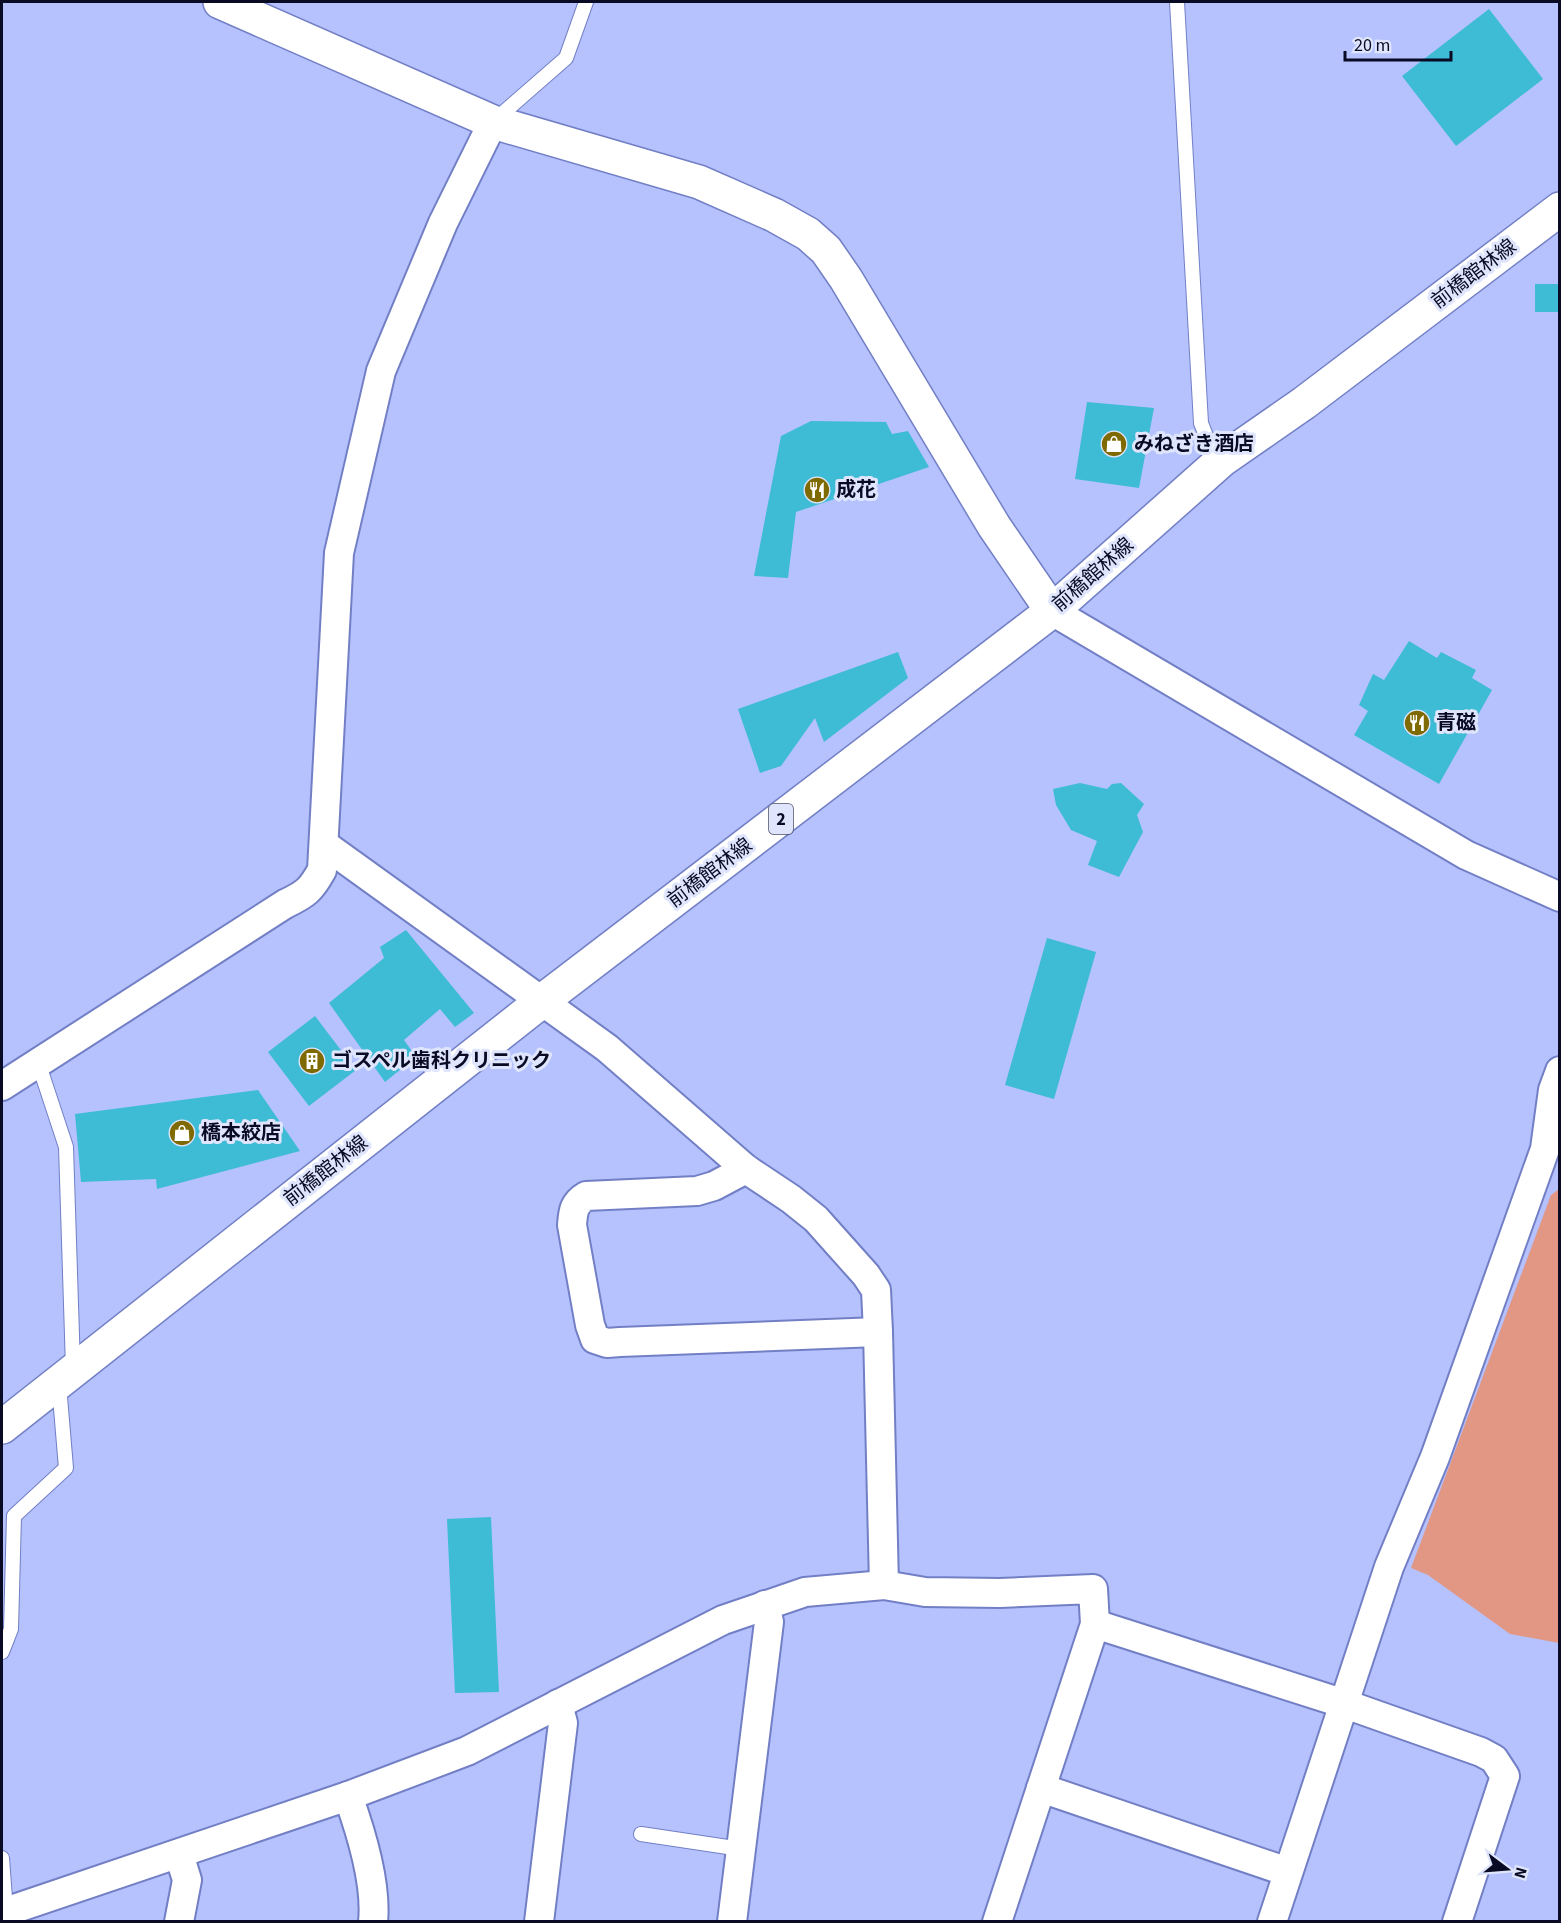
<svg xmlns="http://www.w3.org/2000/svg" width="1561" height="1923" font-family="'Source Sans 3','Noto Sans JP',sans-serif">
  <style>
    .green { fill: #e29784 }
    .building { fill: #3ebbd5 }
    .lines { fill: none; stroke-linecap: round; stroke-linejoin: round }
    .lane-casing { stroke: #727fc5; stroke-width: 16 }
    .street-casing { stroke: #727fc5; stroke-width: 32 }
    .secondary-casing { stroke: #727fc5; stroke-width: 36 }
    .primary-casing { stroke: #727fc5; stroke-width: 36 }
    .lane { stroke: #fff; stroke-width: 14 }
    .street { stroke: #fff; stroke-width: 28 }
    .secondary { stroke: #fff; stroke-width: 33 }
    .primary { stroke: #fff; stroke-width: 33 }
    .labels { text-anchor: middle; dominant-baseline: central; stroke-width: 6; stroke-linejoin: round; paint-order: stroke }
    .shield { fill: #dfe5fc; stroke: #494c66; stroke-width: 1.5 }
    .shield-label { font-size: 18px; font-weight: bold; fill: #090b25 }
    .street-label { font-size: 20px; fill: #090b25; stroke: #dfe5fc }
    .poi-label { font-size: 20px; font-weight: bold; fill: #090b25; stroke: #dfe5fc; text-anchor: start }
  </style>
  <rect width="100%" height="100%" fill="#b5c2fe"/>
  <!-- green -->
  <polygon class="green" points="1559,1189 1559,1643 1510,1634 1428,1575 1411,1568 1551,1195"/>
  <!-- building -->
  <g class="building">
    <polygon points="1489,9 1543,79 1456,146 1402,76"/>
    <rect x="1535" y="284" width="25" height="28"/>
    <polygon points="1087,402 1154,408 1139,488 1075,479"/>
    <polygon points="811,421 886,422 892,434 908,431 929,467 796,512 788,578 754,576 781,436"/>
    <polygon points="1409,641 1437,658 1441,652 1476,670 1472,678 1492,690 1439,784 1354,735 1368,711 1359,705 1373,674 1384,680"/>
    <polygon points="898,652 908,678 824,742 815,718 781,766 760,773 738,709"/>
    <polygon points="1080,783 1107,789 1112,784 1121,783 1144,804 1137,815 1143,832 1119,877 1088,865 1097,841 1071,830 1056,805 1053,789"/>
    <polygon points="406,930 474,1013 455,1027 440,1009 404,1040 416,1057 385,1082 329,1003 384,958 380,947"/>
    <polygon points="1047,938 1096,952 1054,1099 1005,1085"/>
    <polygon points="315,1016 356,1070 309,1106 268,1052"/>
    <polygon points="258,1090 300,1151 157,1189 156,1179 81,1182 75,1114"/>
    <polygon points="491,1517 499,1692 455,1693 447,1519"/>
  </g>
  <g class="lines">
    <!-- lane casing -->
    <g class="lane-casing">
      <g id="lane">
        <polyline points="1177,2 1201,423 1208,441 1222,460"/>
        <polyline points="495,120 566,58 586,2"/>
        <polyline points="38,1062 66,1147 73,1367"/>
        <polyline points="2,1652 11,1629 14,1516 66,1468 59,1385"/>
        <polyline points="641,1834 741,1849"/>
        <polyline points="2,1858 6,1912"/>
      </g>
    </g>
    <!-- street casing -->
    <g class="street-casing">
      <g id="street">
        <polyline points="1052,611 1466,855 1560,897"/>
        <polyline points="325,845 607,1048 746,1169 791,1199 816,1219 866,1275 876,1290 878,1332 884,1585"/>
        <path d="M 2,1086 L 285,904 C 306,894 311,890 322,870 L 339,553 L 381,371 L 443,223 L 493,122"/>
        <path d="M 746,1169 L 714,1186 L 697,1191 L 586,1196 C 574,1203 573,1211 572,1225 L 590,1325 L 595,1339 L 607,1343 L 620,1342 L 878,1332"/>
        <polyline points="1095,1624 1345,1704 1481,1752 1494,1759 1505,1776 1457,1922"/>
        <polyline points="1041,1788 1288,1872"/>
        <path d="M 348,1796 C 361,1832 377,1883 373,1922"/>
        <polyline points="179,1854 187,1880 179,1922"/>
        <polyline points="2,1913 348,1796 467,1751 723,1620 805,1592 884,1585 925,1592 1000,1593 1093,1589 1095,1624 997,1922"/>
        <polyline points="539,1922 563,1723 558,1704"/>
        <polyline points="732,1922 769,1622 765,1605"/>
        <polyline points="1272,1922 1389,1567 1435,1457 1545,1149 1553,1090 1560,1071"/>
      </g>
    </g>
    <!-- secondary casing -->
    <g class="secondary-casing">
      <polyline id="secondary" points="220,2 493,122 699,182 774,215 808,234 826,250 846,279 994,526 1052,611"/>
    </g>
    <!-- primary casing -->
    <g class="primary-casing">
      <polyline id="primary" points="2,1427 542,1001 1052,611 1222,460 1304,403 1560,209"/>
    </g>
    <!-- lane -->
    <use href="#lane" class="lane"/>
    <!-- street -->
    <use href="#street" class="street"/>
    <!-- secondary -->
    <use href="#secondary" class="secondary"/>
    <!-- primary -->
    <use href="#primary" class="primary"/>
  </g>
  <!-- icons -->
  <defs>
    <g id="shop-disc" transform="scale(1.35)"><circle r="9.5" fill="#7f6901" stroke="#dfe5fc"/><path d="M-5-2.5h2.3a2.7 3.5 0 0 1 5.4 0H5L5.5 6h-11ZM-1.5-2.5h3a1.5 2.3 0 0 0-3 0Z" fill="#fff"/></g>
    <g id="restaurant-disc" transform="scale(1.35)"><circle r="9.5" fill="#7f6901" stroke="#dfe5fc"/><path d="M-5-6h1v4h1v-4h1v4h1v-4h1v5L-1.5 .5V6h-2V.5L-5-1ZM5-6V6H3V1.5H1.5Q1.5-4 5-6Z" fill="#fff"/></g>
    <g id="building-disc" transform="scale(1.35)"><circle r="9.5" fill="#7f6901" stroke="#dfe5fc"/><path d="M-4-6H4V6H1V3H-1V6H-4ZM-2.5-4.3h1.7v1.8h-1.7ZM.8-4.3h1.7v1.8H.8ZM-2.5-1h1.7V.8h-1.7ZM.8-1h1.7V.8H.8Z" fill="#fff"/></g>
  </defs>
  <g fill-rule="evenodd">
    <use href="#shop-disc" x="1114" y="444"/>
    <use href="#restaurant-disc" x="817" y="490"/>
    <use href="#restaurant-disc" x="1417" y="723"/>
    <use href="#building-disc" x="312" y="1061"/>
    <use href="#shop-disc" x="182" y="1133"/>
  </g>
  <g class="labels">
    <!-- shield labels -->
    <rect class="shield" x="769" y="804" width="24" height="30" rx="4.5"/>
    <g class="shield-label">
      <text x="781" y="819">2</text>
    </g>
    <!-- street labels -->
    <g class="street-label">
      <text transform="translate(1474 274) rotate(-37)">前橋館林線</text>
      <text transform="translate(1093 575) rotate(-41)">前橋館林線</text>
      <text transform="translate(710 873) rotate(-37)">前橋館林線</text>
      <text transform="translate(326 1171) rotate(-38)">前橋館林線</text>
    </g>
    <!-- poi labels -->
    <g class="poi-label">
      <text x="1134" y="444">みねざき酒店</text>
      <text x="836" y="490">成花</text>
      <text x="1436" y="723">青磁</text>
      <text x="332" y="1061">ゴスペル歯科クリニック</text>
      <text x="201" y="1133">橋本絞店</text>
    </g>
  </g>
  <!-- border -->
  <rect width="1561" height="1923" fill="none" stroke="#090b25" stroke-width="6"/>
  <!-- north arrow -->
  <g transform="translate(1507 1869) rotate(106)" stroke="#dfe5fc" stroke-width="4.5" paint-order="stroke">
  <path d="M0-4.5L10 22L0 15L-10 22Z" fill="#090b25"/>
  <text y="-9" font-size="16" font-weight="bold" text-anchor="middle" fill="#090b25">N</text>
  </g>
  <!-- scale -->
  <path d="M1345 51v9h106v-9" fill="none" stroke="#090b25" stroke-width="3"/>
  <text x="1354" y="51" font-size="18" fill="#090b25" stroke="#dfe5fc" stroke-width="4.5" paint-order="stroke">20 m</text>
</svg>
